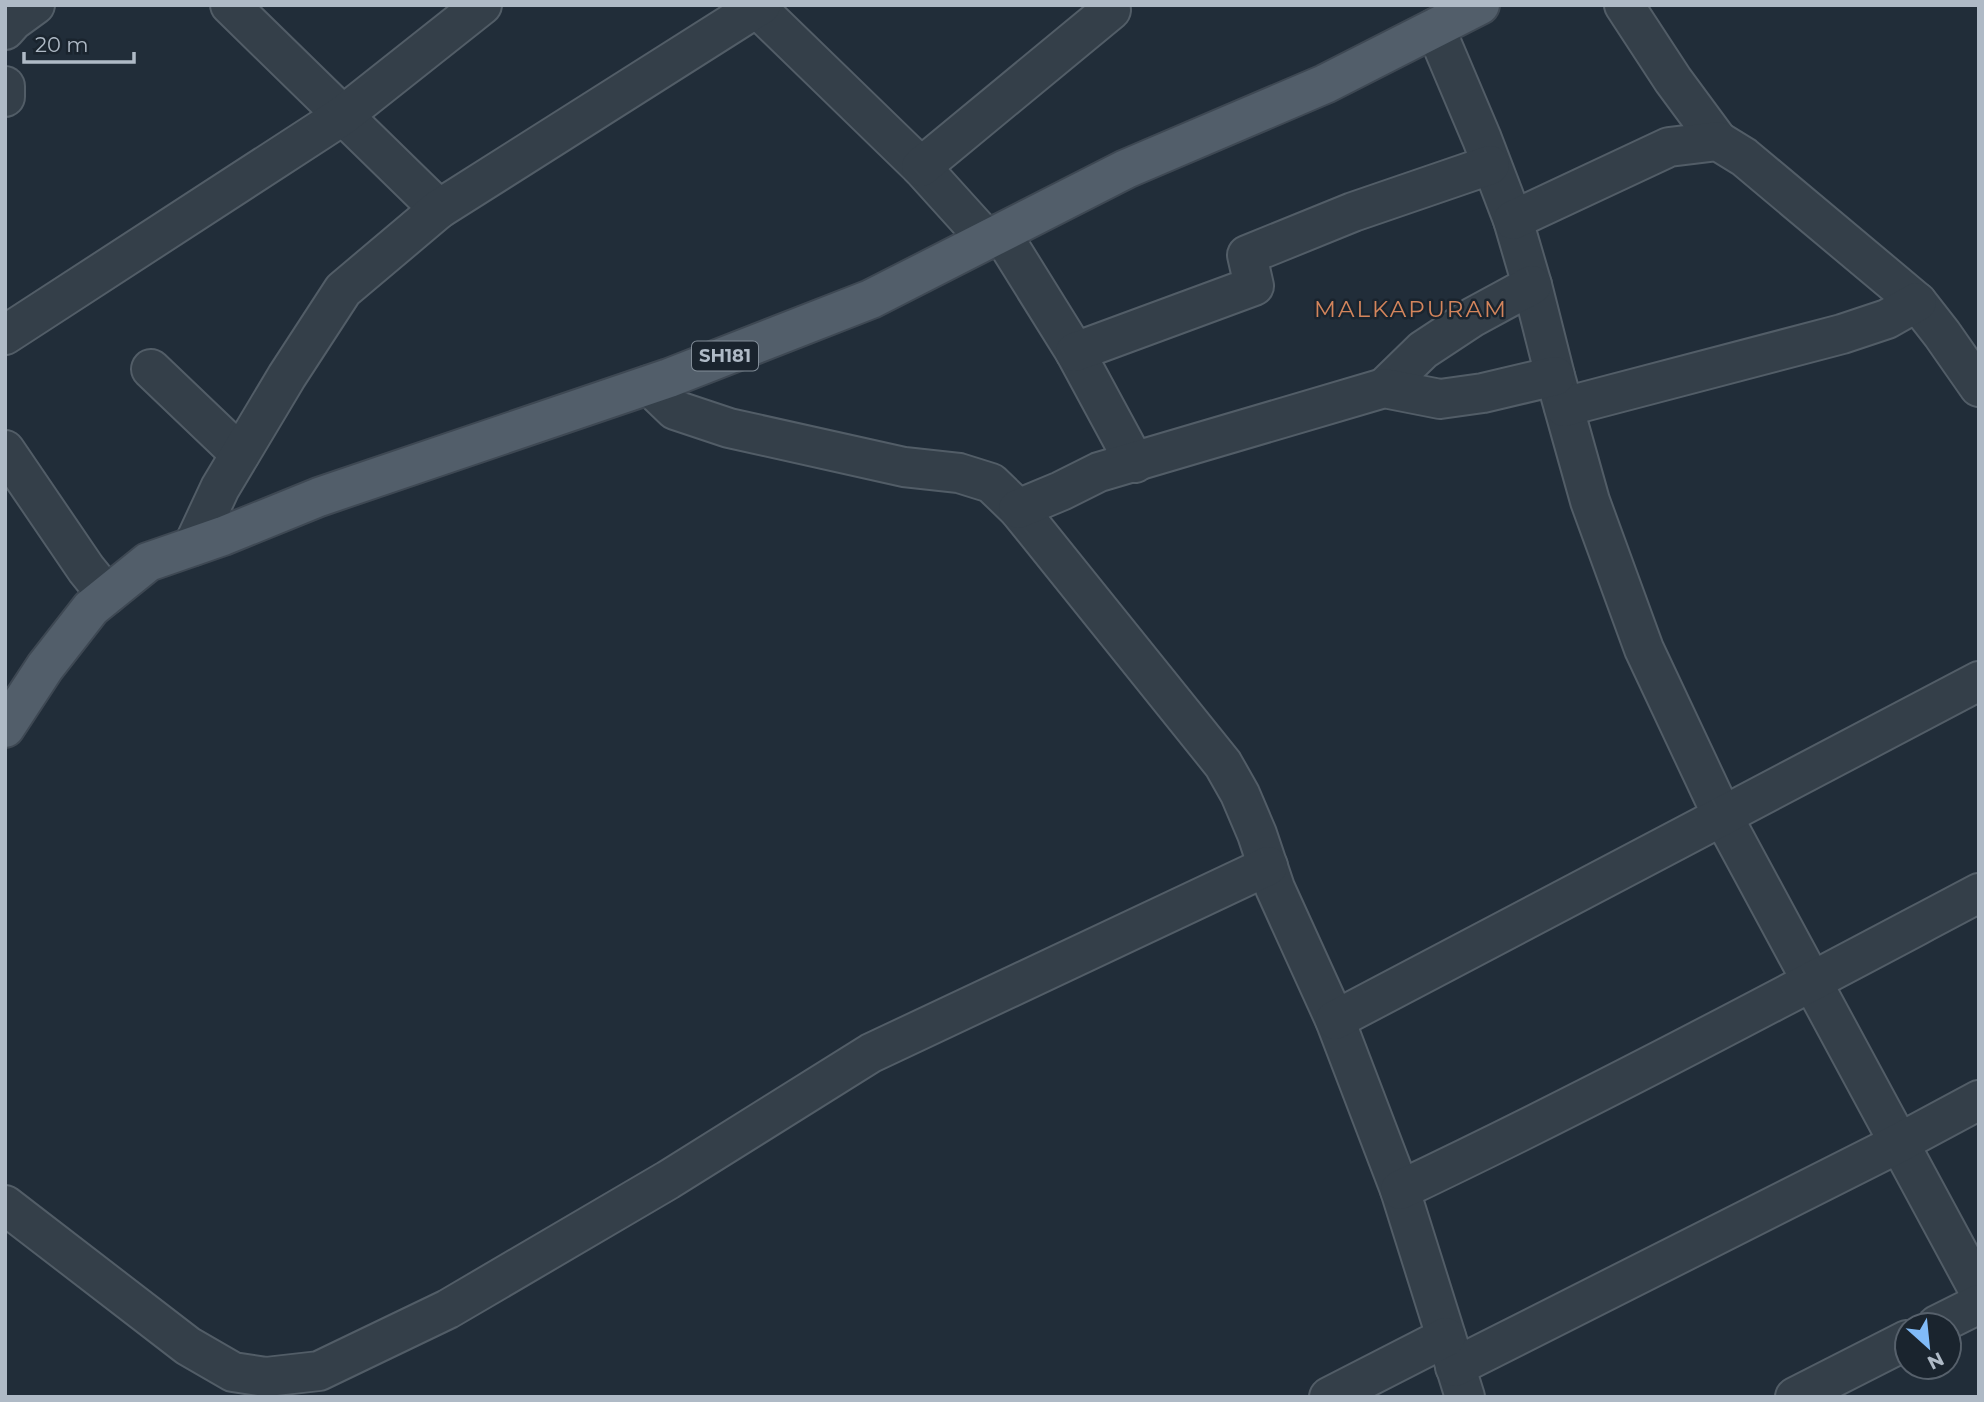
<svg xmlns="http://www.w3.org/2000/svg" width="1984" height="1402" font-family="Montserrat,sans-serif">
  <style>
    .lines { fill: none; stroke-linecap: round; stroke-linejoin: round }
    .minor-casing { stroke: #525d67; stroke-width: 42 }
    .major-casing { stroke: #3e4853; stroke-width: 42 }
    .minor { stroke: #343f49; stroke-width: 38 }
    .major { stroke: #525e6a; stroke-width: 38 }
    .labels { text-anchor: middle; dominant-baseline: central; stroke-width: 5; stroke-linejoin: round; paint-order: stroke }
    .shield { fill: #1a242e; stroke: #828d98; stroke-width: 2 }
    .shield-label { font-size: 18px; font-weight: bold; fill: #afbac6 }
    .quarter-label { font-size: 23px; letter-spacing: 2px; fill: #d4855c; stroke: #1a242e }
  </style>
  <rect width="100%" height="100%" fill="#212d39"/>
  <g class="lines">
    <!-- minor casing -->
    <g class="minor-casing">
      <g id="minor">
        <polyline points="230,5 439,209"/>
        <polyline points="754,5 921,167 987,240"/>
        <polyline points="1624,5 1673,80 1718,141"/>
        <polyline points="1435,28 1482,139 1513,220 1532,285 1555,376 1590,501 1644,649 1722,815 1979,1291"/>
        <polyline points="5,30 13,21 35,5"/>
        <polyline points="5,86 5,97"/>
        <polyline points="921,167 1111,10"/>
        <polyline points="1513,220 1669,147 1718,141 1744,157 1917,302 1942,334 1979,387"/>
        <polyline points="1001,233 1075,352 1135,463"/>
        <polyline points="5,335 342,116 482,5"/>
        <polyline points="1075,352 1254,286 1247,255 1353,212 1490,165"/>
        <polyline points="151,369 240,454"/>
        <polyline points="649,385 675,410 729,428 904,467 959,473 991,483 1018,509 1223,764 1240,794 1257,834 1275,888 1335,1020 1400,1190 1465,1397"/>
        <polyline points="1384,388 1423,350 1473,317 1532,285"/>
        <polyline points="1564,407 1842,334 1887,319 1917,302"/>
        <polyline points="5,450 86,569 107,595"/>
        <polyline points="1018,509 1061,491 1099,472 1384,388 1440,399 1483,393 1555,376"/>
        <polyline points="193,546 220,488 287,376 343,290 439,209 761,5"/>
        <polyline points="1335,1020 1979,681"/>
        <path d="M 1400,1190 C 1596,1097 1788,994 1979,893"/>
        <polyline points="5,1205 188,1346 233,1372 266,1377 319,1371 448,1309 668,1180 871,1053 1268,866"/>
        <polyline points="1937,1325 1979,1304"/>
        <polyline points="1455,1367 1899,1143 1979,1100"/>
        <polyline points="1329,1397 1446,1337"/>
        <polyline points="1795,1397 1907,1340"/>
      </g>
    </g>
    <!-- major casing -->
    <g class="major-casing">
      <polyline id="major" points="5,728 45,667 91,608 148,562 223,536 319,497 669,378 871,299 1126,169 1325,84 1480,5"/>
    </g>
    <!-- minor -->
    <use href="#minor" class="minor"/>
    <!-- major -->
    <use href="#major" class="major"/>
  </g>
  <g class="labels">
    <!-- shield labels -->
    <rect class="shield" x="692" y="341.5" width="66" height="29" rx="5"/>
    <g class="shield-label">
      <text x="725" y="356">SH181</text>
    </g>
    <!-- quarter labels -->
    <g class="quarter-label">
      <text x="1411" y="309">MALKAPURAM</text>
    </g>
  </g>
  <!-- border -->
  <rect width="1984" height="1402" fill="none" stroke="#afbac6" stroke-width="14"/>
  <!-- north arrow -->
  <g transform="translate(1928 1346) rotate(153)"><circle r="33" fill="#1a242e" stroke="#56606b" stroke-width="2"/>
  <path d="M0-5L12 26L0 18L-12 26Z" fill="#81bbf8"/>
  <text y="-10" font-size="19" font-weight="bold" text-anchor="middle" fill="#afbac6">N</text>
  </g>
  <!-- scale -->
  <path d="M24 52v10h110v-10" fill="none" stroke="#afbac6" stroke-width="3.5"/>
  <text x="35" y="52" font-size="21" fill="#afbac6" stroke="#1a242e" stroke-width="5" paint-order="stroke">20 m</text>
</svg>
